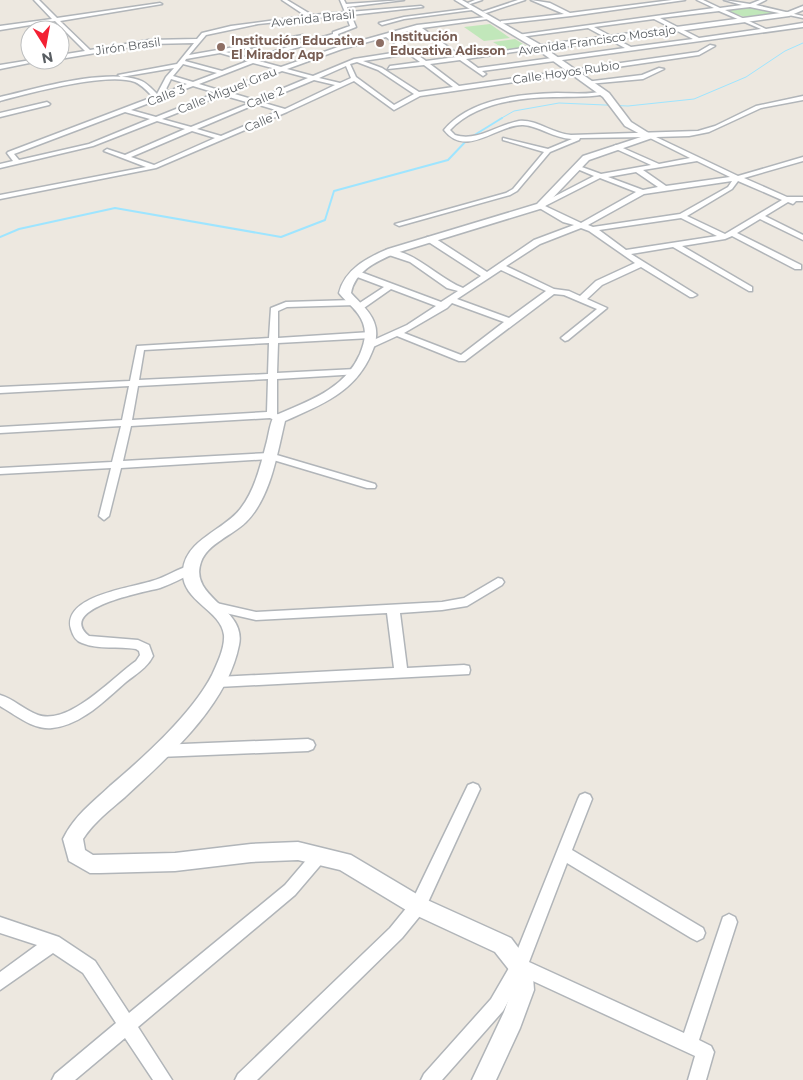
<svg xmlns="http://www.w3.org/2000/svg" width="803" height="1080" font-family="Montserrat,sans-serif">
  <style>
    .green { fill: #c1e7ba }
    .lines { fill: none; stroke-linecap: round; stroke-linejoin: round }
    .stream-far1 { stroke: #9ee5ff; stroke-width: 1 }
    .stream { stroke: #9ee5ff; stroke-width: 2 }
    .minor-casing { stroke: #b1b5b9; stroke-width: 3 }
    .tertiary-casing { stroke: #b1b5b9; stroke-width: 3 }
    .minor { fill: #fff; fill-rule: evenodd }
    .tertiary { fill: #fff; fill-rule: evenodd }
    .education-dot { fill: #8d6e63; stroke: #fff; stroke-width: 2 }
    .labels { text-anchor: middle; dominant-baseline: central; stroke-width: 4.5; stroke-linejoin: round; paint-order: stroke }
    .far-street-label { font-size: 12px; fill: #595e62; stroke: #fff }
    .far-education-label { font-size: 12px; font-weight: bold; fill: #785e54; stroke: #fff; text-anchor: start }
  </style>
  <rect width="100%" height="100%" fill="#ede8e0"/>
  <!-- green -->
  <g class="green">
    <polygon points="748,6 777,13 745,17 724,10"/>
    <polygon points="490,24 510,38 484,41 464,27"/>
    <polygon points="515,39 528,47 506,50 493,42"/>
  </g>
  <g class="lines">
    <!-- stream-far1 -->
    <polyline class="stream-far1" points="500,119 514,111 559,103 628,106 694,99 746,77 785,51 803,43"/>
    <!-- stream -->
    <polyline class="stream" points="0,237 19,229 115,208 281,237 325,220 334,191 448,160 468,139 502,118"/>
    <!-- minor casing -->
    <g class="minor-casing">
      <g id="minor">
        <path d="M 34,0 L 39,0 L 57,18 L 160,3 L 162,4 L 60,21 L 90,50 L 149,40 L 197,39 L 202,33 L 231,26 L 306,16 L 282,0 L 287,0 L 312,15 L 345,12 L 340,0 L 344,0 L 346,4 L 404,0 L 347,7 L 349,12 L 421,6 L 423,7 L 351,15 L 356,27 L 338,34 L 339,40 L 335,40 L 334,37 L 285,51 L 259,61 L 281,67 L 338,47 L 417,25 L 486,17 L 488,19 L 422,28 L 462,57 L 537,46 L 540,48 L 466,59 L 478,68 L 625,48 L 588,28 L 520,37 L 517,35 L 714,8 L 697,0 L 703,0 L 720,8 L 742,5 L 724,0 L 750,4 L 760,0 L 766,0 L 756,5 L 803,16 L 803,18 L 750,7 L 725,10 L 766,29 L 803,23 L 803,27 L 482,71 L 486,74 L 483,76 L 460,60 L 430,64 L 459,86 L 698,52 L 710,45 L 715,46 L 699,55 L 420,96 L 394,110 L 354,81 L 287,112 L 156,168 L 0,199 L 0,195 L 146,167 L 104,151 L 107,149 L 125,155 L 185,129 L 157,121 L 93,146 L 0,168 L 0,164 L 13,161 L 7,153 L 8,152 L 153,97 C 148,92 142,85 135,82 C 107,72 30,93 0,101 L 0,97 C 34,89 106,68 139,80 C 146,82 152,89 157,94 L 166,77 L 174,68 L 121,77 L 118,75 L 177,64 L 194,43 L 149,44 L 60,59 L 60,55 L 85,51 L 55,21 L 0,30 L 0,26 L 52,19 ZM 719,11 L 761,29 L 699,38 L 660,18 ZM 346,15 L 350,26 L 333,32 L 333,34 L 281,49 L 253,59 L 226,52 L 306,37 L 303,35 L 189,55 L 206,35 L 258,24 ZM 654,19 L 693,39 L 631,47 L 594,27 ZM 416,29 L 456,57 L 426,61 L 391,36 ZM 386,37 L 405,51 L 354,59 L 313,76 L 287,69 L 342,49 ZM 220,53 L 248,61 L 222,71 L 185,61 L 186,59 ZM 409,54 L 420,62 L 390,66 L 388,69 L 424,65 L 453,87 L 419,92 L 382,68 L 363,61 ZM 357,62 L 378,70 L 414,94 L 394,105 L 356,77 L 350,64 ZM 253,63 L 276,69 L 222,91 L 199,84 ZM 183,64 L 217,73 L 193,82 L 173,76 ZM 346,66 L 351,78 L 340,83 L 319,78 ZM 282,71 L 308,78 L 255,100 L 228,92 ZM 171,79 L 187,84 L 164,93 ZM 314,80 L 335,85 L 285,109 L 261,102 ZM 193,86 L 216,93 L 156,117 L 131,110 ZM 222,95 L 250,103 L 191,127 L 162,119 ZM 256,104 L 279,111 L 221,136 L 197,129 ZM 125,112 L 150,119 L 89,144 L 19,160 L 14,154 ZM 192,131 L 215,138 L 154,165 L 131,157 Z"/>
        <polygon points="475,0 482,0 470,4 468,3"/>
        <polygon points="518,0 525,0 486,13 482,12"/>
        <polygon points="531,0 550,3 570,13 672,0 685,0 571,16 499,24 501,21 564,14"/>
        <polygon points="474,8 472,10 404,19 382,25 379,23 404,17"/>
        <polygon points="31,60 44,60 0,69 0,65"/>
        <polygon points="659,68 664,69 643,79 588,84 585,82 642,75"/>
        <path d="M 603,91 L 605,92 L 605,94 C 589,98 575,96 559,97 C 522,97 476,102 450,130 L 455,135 C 477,142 497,125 519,121 C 536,119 553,134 571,135 L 698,131 L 715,126 L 756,106 L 803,96 L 803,100 L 761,108 L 709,132 L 689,136 L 656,137 L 738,176 L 803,157 L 803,161 L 744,178 L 787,197 L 803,197 L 803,201 L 796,201 L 793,204 L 788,202 L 765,216 L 803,235 L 803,240 L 760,219 L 737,233 L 801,265 L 801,269 L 795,269 L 732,236 L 725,239 L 682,246 L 752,287 L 752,291 L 749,291 L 673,247 L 631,254 L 697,295 L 693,297 L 690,297 L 641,267 L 602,285 L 587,299 L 607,308 L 568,340 L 565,341 L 561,338 L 597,309 L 564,295 L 554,294 L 465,361 L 459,361 L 397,336 L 373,347 L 367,347 L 367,343 L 407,325 L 436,306 L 391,289 L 361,310 L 355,310 L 355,306 L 384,287 L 352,275 L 352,271 L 358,271 L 441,302 L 458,291 L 447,288 L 410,262 L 386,254 L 386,250 C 412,248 439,279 463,288 L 481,276 L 427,241 L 427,237 L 433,237 L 487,272 L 534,240 L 574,225 L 563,222 L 536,206 L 594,176 L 575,168 L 575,166 L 579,166 L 601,174 L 651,165 L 614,148 L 614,146 L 616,145 L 659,164 L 690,158 L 648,137 L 580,138 L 579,140 L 550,152 L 517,191 L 510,195 L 399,226 L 395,224 L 506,193 L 513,189 L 544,152 L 503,140 L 503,138 L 548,149 L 572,139 C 553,138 539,126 523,125 C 497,124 467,159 444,130 C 470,99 519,94 557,93 C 573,93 588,95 603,91 ZM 697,161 L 730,177 L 666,186 L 643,170 ZM 636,172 L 658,187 L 643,190 L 608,177 ZM 600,178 L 636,192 L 581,223 L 545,206 ZM 732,181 L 728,187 L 680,214 L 593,227 L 588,225 L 644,194 ZM 738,181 L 782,200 L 725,234 L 687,216 L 732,189 ZM 681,218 L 717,236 L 626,250 L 599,230 ZM 581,228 L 589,231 L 635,263 L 596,281 L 580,296 L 569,291 L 554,289 L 506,266 L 540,244 ZM 501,270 L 546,291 L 509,318 L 457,299 ZM 452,303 L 504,322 L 461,355 L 404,333 L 447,308 Z"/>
        <polygon points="47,102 50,104 49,105 0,117 0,113"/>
        <path d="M 353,300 L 356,301 L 356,305 L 287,307 L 278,311 L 278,338 L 371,332 L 375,335 L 371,338 L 278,343 L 277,373 L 356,369 L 359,370 L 359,374 L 277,379 L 277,414 L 284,419 L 279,422 L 270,418 L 131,426 L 123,461 L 270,453 L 375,484 L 376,486 L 375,488 L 367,488 L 270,459 L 121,468 L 109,516 L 104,520 L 99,516 L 111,468 L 0,474 L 0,468 L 112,462 L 121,426 L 0,433 L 0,427 L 122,420 L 129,386 L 0,393 L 0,387 L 130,381 L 137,346 L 269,338 L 271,308 L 286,302 ZM 269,343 L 268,374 L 139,380 L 144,350 ZM 268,379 L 267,412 L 132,420 L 138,386 Z"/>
        <path d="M 191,565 L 195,566 L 197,569 L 195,572 C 184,577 172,584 160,588 C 145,592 55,608 89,636 L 138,640 L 149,645 L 153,656 C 147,668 136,674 126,682 C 105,700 82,725 52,728 C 33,730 16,715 0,706 L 0,695 C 14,699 24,710 38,715 C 69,726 113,677 136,661 L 140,655 L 139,651 L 136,649 C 118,646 99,650 82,643 C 76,641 73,636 71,629 C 62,596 130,588 152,581 C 166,577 177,569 191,565 Z"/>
        <polygon points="498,578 502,579 504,582 502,585 467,606 442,610 400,613 407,668 464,665 469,666 470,670 469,674 218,687 213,686 212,682 213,678 218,677 394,668 387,613 256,620 208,609 206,606 208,603 212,602 256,612 442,602 464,598"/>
        <polygon points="308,739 313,741 315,745 313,749 308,751 159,757 154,755 152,751 154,747 159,745"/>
        <polygon points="473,783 478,785 480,789 424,911 402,938 257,1080 235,1080 238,1074 390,928 412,901 468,785"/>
        <polygon points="585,793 590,795 592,799 572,850 703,928 705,933 703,938 697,941 691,938 567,863 529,962 684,1033 723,917 729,914 735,917 737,922 699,1040 711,1046 714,1052 706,1080 688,1080 695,1056 522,976 503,1011 442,1080 421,1080 424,1074 491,999 513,961 578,799 580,795"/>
        <polygon points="319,849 324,851 327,856 324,861 295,895 138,1027 172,1080 153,1080 125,1038 75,1080 52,1080 55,1074 116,1023 83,973 53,953 0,990 0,972 37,945 0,933 0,917 59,937 95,961 129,1013 285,885 314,851"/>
      </g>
    </g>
    <!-- tertiary casing -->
    <g class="tertiary-casing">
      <path id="tertiary" d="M 455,0 L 462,0 L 541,45 L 788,12 L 803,6 L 803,10 L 789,16 L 546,49 L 609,93 L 631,122 L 655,137 L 589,160 L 543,208 L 396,253 C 377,261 355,271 351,293 C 359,302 370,311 374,322 C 378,332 376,343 372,352 C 356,392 321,405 285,421 C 277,454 271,497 246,522 C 233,535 207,544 201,562 C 188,598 247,608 239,645 C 227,706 169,756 125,797 C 110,810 94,822 83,839 L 85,850 L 93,855 L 175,853 L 251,844 L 298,842 L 351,855 L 425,899 L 511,938 L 526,958 L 533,977 L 534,990 L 520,1028 L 496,1080 L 472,1080 L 504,1012 L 512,990 L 510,971 L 495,952 L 411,913 L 340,870 L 298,860 L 251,862 L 175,871 L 100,873 L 90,873 L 69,861 L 63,839 C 74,816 92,803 110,786 C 144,757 192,714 212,675 C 217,664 225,648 224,635 C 221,609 180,601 183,570 C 186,539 225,530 241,508 C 255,490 261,464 267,441 C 269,433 270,423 274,416 C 308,401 344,390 360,354 C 364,344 367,334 363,323 C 359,311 347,303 339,293 C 345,269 367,258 388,249 L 537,204 L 583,156 L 644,136 L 625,126 L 603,97 L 538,50 Z"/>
    </g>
    <!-- minor -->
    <use href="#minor" class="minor"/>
    <!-- tertiary -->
    <use href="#tertiary" class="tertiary"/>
  </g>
  <!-- markers -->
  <g class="education-dot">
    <circle cx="380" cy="43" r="5"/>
    <circle cx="221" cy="47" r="5"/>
  </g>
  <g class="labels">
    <!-- far-street labels -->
    <g class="far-street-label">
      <text transform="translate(313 18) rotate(-6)">Avenida Brasil</text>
      <text transform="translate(597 40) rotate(-8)">Avenida Francisco Mostajo</text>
      <text transform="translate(128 46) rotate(-8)">Jirón Brasil</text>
      <text transform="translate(566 72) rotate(-8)">Calle Hoyos Rubio</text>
      <text transform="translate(227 90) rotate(-22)">Calle Miguel Grau</text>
      <text transform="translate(166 95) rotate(-21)">Calle 3</text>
      <text transform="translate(265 97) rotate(-23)">Calle 2</text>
      <text transform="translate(262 121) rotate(-23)">Calle 1</text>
    </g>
    <!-- far-education labels -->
    <g class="far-education-label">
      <text x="390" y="36">Institución<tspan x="390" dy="14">Educativa Adisson</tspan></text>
      <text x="231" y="40">Institución Educativa<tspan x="231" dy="14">El Mirador Aqp</tspan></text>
    </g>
  </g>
  <!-- north arrow -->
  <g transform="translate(45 45) rotate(169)"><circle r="24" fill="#ffffff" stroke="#bdbfc0"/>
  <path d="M0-4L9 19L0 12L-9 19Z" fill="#f32033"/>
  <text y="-8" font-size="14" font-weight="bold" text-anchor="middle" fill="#595e62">N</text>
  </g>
</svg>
